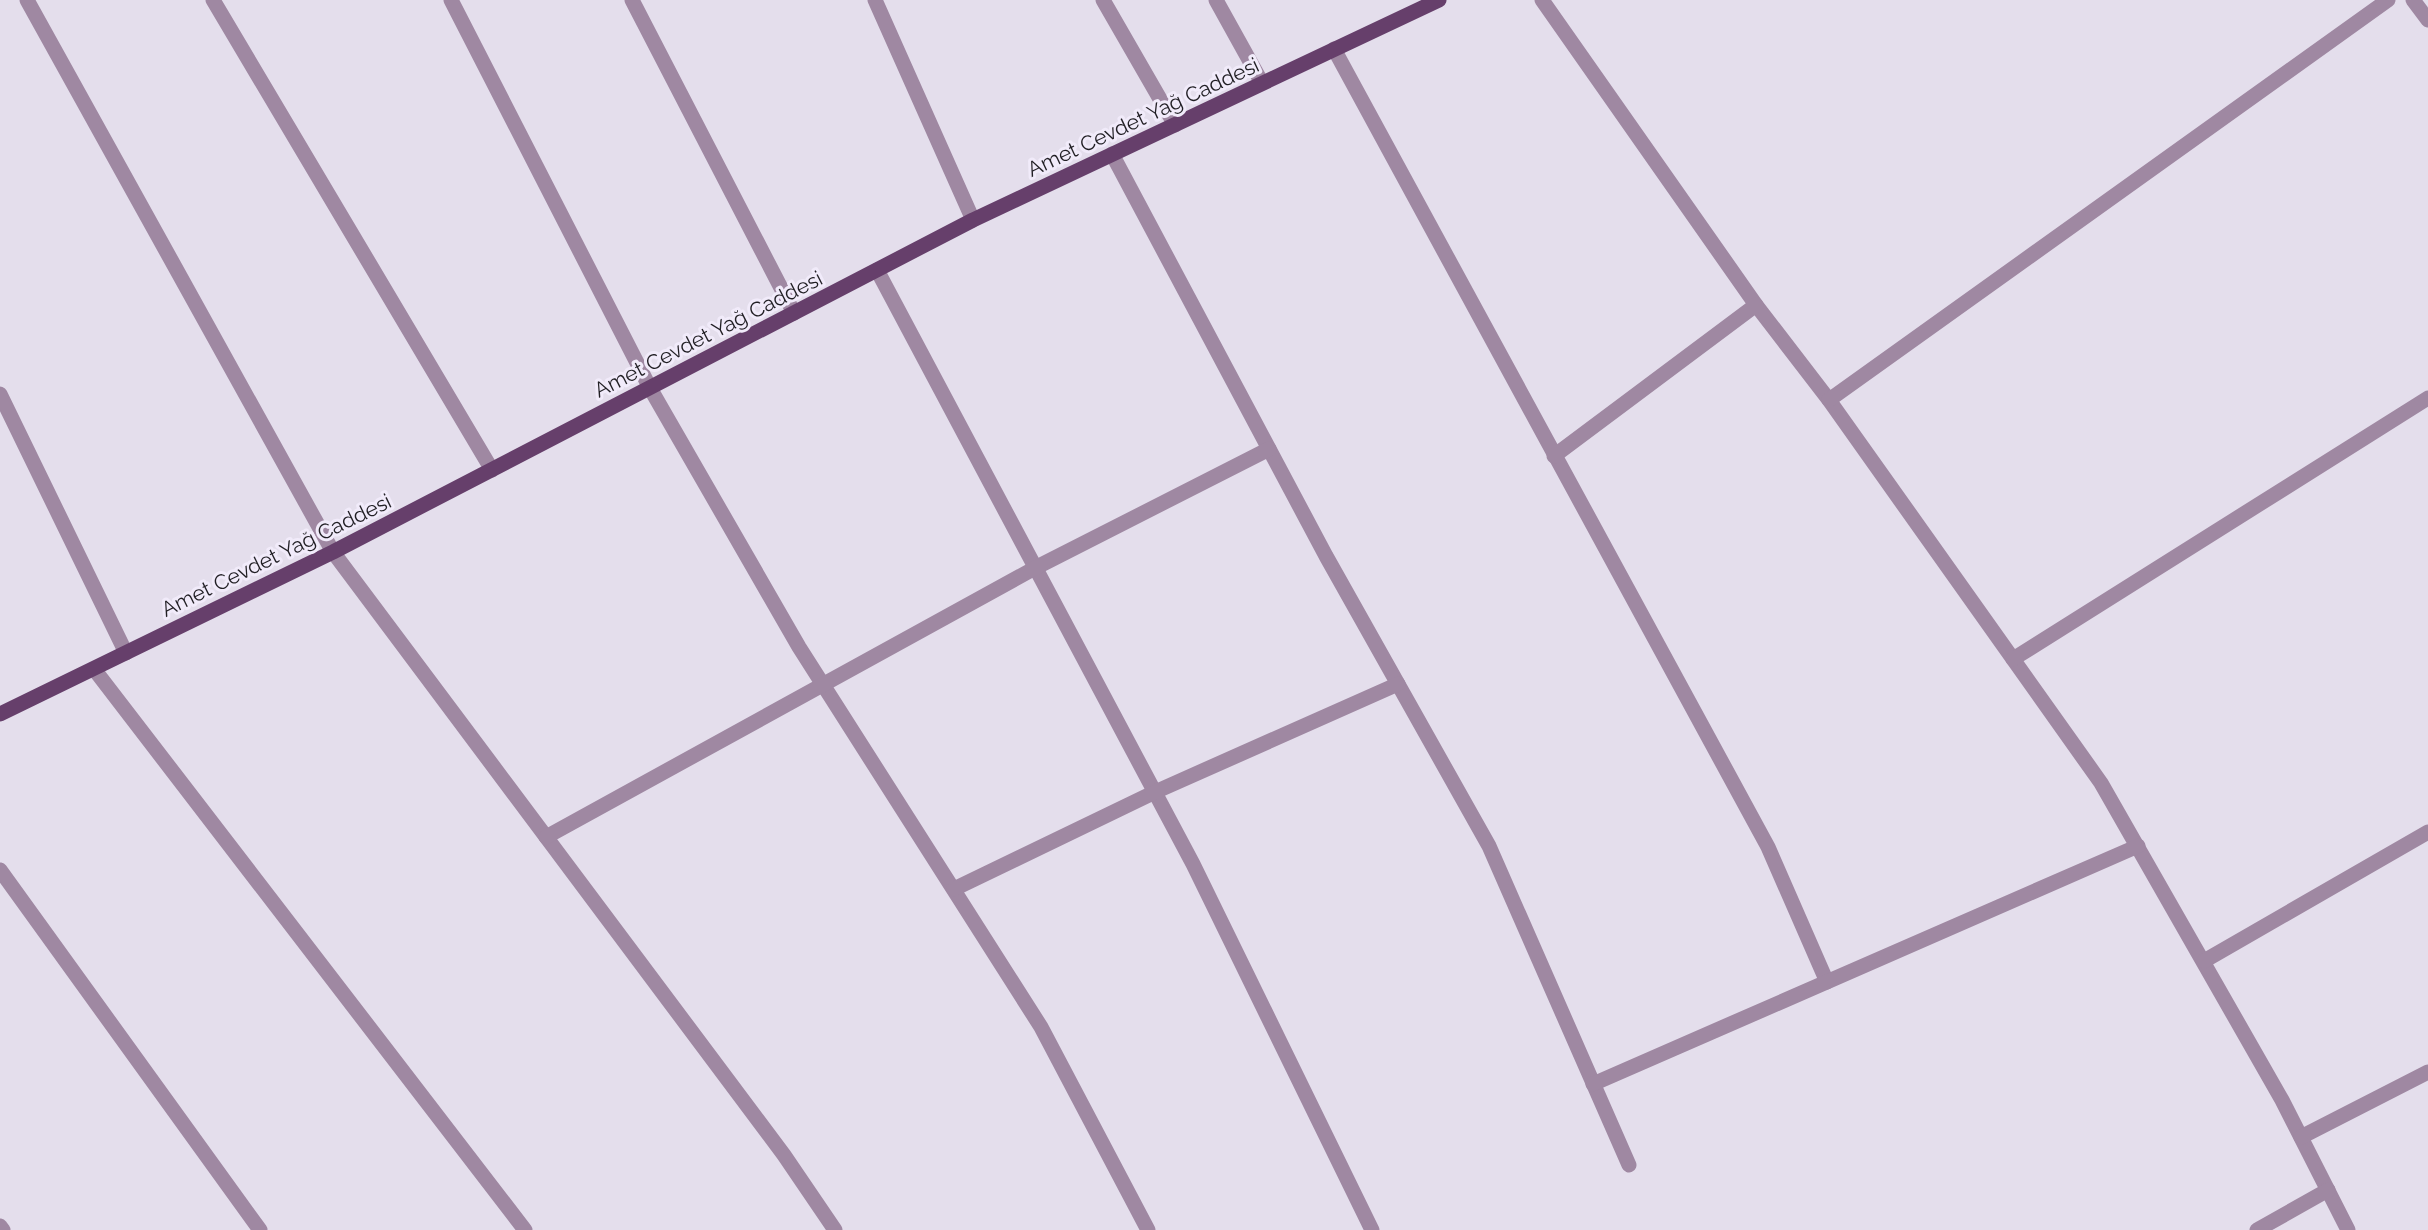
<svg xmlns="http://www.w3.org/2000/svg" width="2428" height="1230" font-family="Raleway,sans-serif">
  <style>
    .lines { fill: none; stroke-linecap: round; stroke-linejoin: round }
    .minor { stroke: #9f88a2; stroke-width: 15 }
    .major { stroke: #663f6b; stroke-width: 15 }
    .labels { text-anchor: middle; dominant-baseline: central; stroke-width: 6; stroke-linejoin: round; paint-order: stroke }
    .street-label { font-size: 21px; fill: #211f24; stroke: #f1ebfa }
  </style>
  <rect width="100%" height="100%" fill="#e4deec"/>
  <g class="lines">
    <!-- minor -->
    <g class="minor">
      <polyline points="27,0 333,552 784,1155 835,1230"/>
      <polyline points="213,0 492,470"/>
      <polyline points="451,0 650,388 799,647 1041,1027 1148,1230"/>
      <polyline points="632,0 794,313"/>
      <polyline points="875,0 973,220"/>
      <polyline points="1103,0 1175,125"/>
      <polyline points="1216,0 1262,83"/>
      <polyline points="1542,0 1756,305 1829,400 2101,783 2282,1100 2348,1230"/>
      <polyline points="2413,0 2428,20"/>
      <polyline points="1334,49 1768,847 1827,982"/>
      <polyline points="1112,154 1326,556 1489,846 1629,1165"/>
      <polyline points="877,270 1193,864 1372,1230"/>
      <polyline points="0,394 126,653"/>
      <polyline points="1829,400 2388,0"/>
      <polyline points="1554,456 1756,305"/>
      <polyline points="2013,659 2428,398"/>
      <polyline points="94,669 525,1230"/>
      <polyline points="546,837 1035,568 1269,449"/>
      <polyline points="0,870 260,1230"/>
      <polyline points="954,889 1155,792 1398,684"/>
      <polyline points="2204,961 2428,832"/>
      <polyline points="1593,1084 2138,846"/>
      <polyline points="2301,1137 2428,1072"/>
      <polyline points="0,1226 3,1230"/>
      <polyline points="2257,1230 2328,1190"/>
    </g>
    <!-- major -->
    <polyline class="major" points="0,714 333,552 973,220 1439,0"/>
  </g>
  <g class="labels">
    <!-- street labels -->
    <g class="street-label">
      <text transform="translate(1143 117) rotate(-25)">Amet Cevdet Yağ Caddesi</text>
      <text transform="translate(708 334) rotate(-27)">Amet Cevdet Yağ Caddesi</text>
      <text transform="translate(276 555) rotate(-26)">Amet Cevdet Yağ Caddesi</text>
    </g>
  </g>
</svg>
